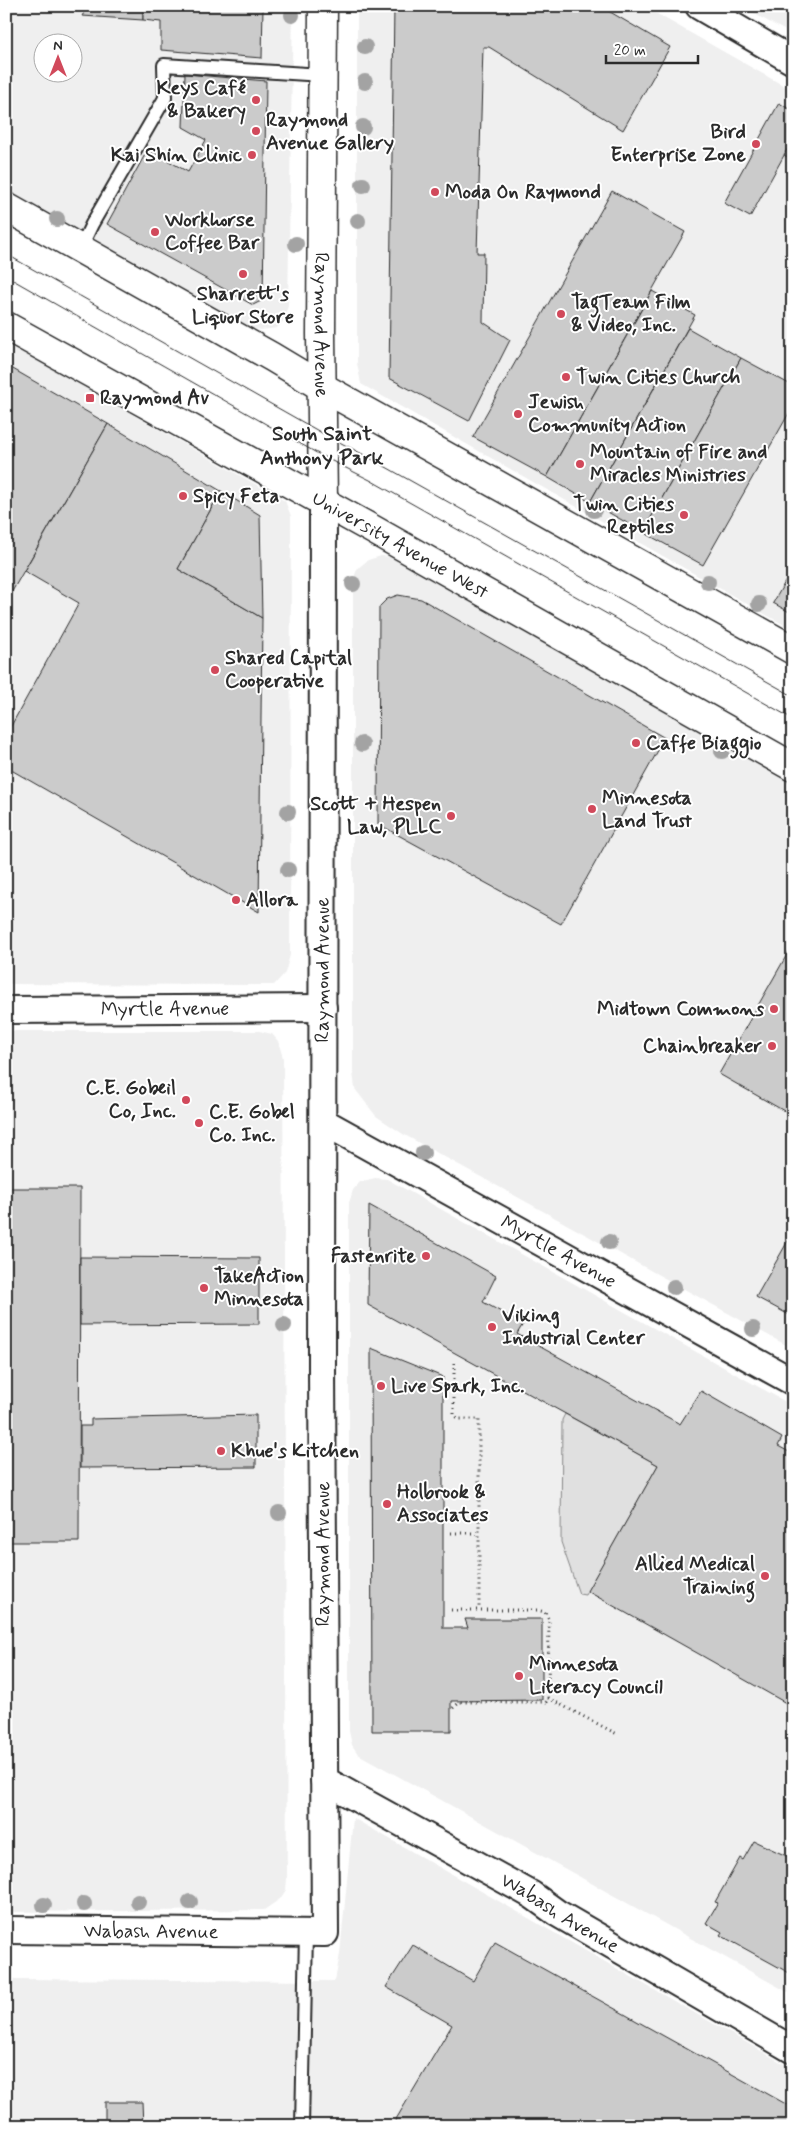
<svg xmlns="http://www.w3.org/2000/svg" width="799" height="2132" font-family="Mynerve,sans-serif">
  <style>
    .built { fill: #efefef; fill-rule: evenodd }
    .green { fill: #e0e0e0; stroke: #868686 }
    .building { fill: #cbcbcb; stroke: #2b2b2b }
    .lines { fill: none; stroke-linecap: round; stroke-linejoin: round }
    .lane-casing { stroke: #2b2b2b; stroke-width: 16 }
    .street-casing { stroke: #2b2b2b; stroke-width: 30 }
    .secondary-casing { stroke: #2b2b2b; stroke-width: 31 }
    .path { stroke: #2b2b2b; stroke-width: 3; stroke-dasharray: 1 4; stroke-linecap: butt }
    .lane { stroke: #fff; stroke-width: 12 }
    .street { stroke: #fff; stroke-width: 26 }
    .secondary { stroke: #fff; stroke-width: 28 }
    .tram { stroke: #2b2b2b; stroke-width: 1 }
    .tree { fill: #a3a3a3 }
    .poi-dot { fill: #d1495b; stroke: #fff; stroke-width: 2 }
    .labels { text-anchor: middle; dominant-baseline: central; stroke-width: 4; stroke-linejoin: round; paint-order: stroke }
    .poi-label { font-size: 20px; font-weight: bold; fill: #2b2b2b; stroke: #fff; text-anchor: start }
    .street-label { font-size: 20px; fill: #2b2b2b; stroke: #fff }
    .neighbourhood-label { font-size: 21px; font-weight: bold; fill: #2b2b2b; stroke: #fff }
  </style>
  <rect width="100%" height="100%" fill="#fff"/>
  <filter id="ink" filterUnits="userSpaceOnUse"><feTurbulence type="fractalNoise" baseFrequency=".02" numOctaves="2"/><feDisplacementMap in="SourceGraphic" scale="10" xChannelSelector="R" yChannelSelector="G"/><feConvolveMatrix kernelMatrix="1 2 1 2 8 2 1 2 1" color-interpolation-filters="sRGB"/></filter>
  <g filter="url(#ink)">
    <!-- built -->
    <g class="built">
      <path d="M 6,6 L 293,6 L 288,306 L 283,321 L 277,328 L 261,330 L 252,328 L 6,189 ZM 42,42 L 72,42 L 72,72 L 42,72 Z"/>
      <polygon points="357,6 643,6 793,91 793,630 361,384 357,363"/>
      <polygon points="740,6 793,6 793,35"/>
      <polygon points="6,343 285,501 291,516 290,955 285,973 274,985 6,984"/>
      <polygon points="381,556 390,557 793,783 793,1349 403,1134 376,1116 355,1089 353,1072 353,581 357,569 368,560"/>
      <polygon points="6,1031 259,1031 272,1034 278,1041 283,1058 287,1879 286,1890 280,1899 264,1910 6,1912"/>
      <polygon points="375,1178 387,1179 793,1406 793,1995 358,1754 352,1745 349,1731 349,1203 353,1190 360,1182"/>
      <polygon points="353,1818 793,2069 793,2126 6,2126 6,1979 335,1981 340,1954"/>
    </g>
    <!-- green -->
    <polygon class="green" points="565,1414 658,1465 585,1595 579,1594 561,1542 562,1420"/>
    <!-- building -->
    <g class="building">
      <polygon points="88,6 143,6 143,20 82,16"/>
      <polygon points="143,6 263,6 262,58 161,50 161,22 143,20"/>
      <polygon points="394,6 600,6 670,47 623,130 489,47 483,47 477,253 484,253 483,322 510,340 469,421 389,378"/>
      <polygon points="185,74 266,81 263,300 253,305 107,224 148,149 188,172 206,140 183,127"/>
      <polygon points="779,103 793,111 793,139 750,217 724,203"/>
      <polygon points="793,139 793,160 784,155"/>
      <polygon points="612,191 685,232 547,477 473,437"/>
      <polygon points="652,291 695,315 590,502 547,477"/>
      <polygon points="688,328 741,358 643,532 590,502"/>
      <polygon points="741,358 793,386 793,406 703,565 643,532"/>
      <polygon points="6,365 108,424 6,602"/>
      <polygon points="108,424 221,491 178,569 262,618 259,912 6,767 6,735 79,603 24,571"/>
      <polygon points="221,491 260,515 262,618 178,569"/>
      <polygon points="793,568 793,614 773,603"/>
      <polygon points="398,595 421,599 665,738 561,924 378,824 379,607 387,599"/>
      <polygon points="793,944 793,1116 719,1074"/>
      <polygon points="6,1188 80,1188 79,1542 6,1542"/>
      <polygon points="369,1205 496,1276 483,1302 523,1324 517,1334 680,1424 701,1391 782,1438 778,1446 793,1454 793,1707 587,1591 658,1465 368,1305"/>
      <polygon points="793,1232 793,1317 756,1297"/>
      <polygon points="80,1257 259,1258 259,1324 80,1325"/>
      <polygon points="371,1348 443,1377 443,1628 468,1628 465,1619 542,1619 542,1700 451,1701 451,1731 372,1731"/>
      <polygon points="256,1415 256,1467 80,1468 80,1426 91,1426 91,1419"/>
      <polygon points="754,1841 793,1859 793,1975 720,1935 722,1932 706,1923 718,1903 715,1902 740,1858 743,1860"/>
      <polygon points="495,1942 793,2108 793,2126 392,2126 452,2025 386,1987 413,1945 473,1981"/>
      <polygon points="105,2102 142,2102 143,2126 105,2126"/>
    </g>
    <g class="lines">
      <!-- lane casing -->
      <g class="lane-casing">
        <g id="lane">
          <polyline points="80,249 92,224 165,98 164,65 322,75"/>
          <polyline points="302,2126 306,1933"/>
        </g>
      </g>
      <!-- street casing -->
      <g class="street-casing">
        <g id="street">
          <polyline points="699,6 793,61"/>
          <path id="s1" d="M 6,1010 L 323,1008"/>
          <path id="s2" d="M 324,1122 L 793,1382"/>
          <path id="s3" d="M 324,1780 L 532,1895 L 557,1913 L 793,2050"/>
          <path id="s4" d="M 6,1930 L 325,1933 L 322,1367 L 323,502"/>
        </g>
      </g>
      <!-- secondary casing -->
      <g class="secondary-casing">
        <g id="secondary">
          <path id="s5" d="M 323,6 L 321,334 L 323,502"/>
          <polyline points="6,207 272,357 322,387 793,650"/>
          <path id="s6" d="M 6,326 L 372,529 L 793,767"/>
        </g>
      </g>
      <!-- path -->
      <g class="path">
        <polyline points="454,1363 454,1415 459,1419 479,1419 479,1610"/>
        <polyline points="451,1533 479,1533"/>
        <polyline points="451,1610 537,1610 545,1612 549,1620 548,1698 546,1702 460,1702 452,1709"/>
        <polyline points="548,1698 617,1734"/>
      </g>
      <!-- lane -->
      <use href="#lane" class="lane"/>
      <!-- street -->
      <use href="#street" class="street"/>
      <!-- secondary -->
      <use href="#secondary" class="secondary"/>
      <!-- tram -->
      <g class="tram">
        <polyline points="6,254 322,433 370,458 793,696"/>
        <polyline points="6,276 322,456 370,480 793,719"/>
      </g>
    </g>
    <!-- trees -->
    <g class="tree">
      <circle cx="292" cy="15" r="8"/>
      <circle cx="365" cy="47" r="8"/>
      <circle cx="365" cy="82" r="8"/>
      <circle cx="363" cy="127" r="8"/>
      <circle cx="363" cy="185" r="8"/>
      <circle cx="57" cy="219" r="8"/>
      <circle cx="358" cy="221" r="8"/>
      <circle cx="296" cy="244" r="8"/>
      <circle cx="594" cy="510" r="8"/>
      <circle cx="708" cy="582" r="8"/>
      <circle cx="353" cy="584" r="8"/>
      <circle cx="759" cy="604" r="8"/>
      <circle cx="362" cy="744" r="8"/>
      <circle cx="722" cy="751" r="8"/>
      <circle cx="288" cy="812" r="8"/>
      <circle cx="288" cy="870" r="8"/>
      <circle cx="423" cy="1153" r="8"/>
      <circle cx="609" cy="1242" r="8"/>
      <circle cx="674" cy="1287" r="8"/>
      <circle cx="284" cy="1325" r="8"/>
      <circle cx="753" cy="1329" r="8"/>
      <circle cx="279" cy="1513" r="8"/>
      <circle cx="138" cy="1902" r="8"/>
      <circle cx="190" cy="1902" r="8"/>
      <circle cx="84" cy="1904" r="8"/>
      <circle cx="44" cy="1905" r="8"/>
    </g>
  </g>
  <!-- markers -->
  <g class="poi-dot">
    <circle cx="256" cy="100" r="5"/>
    <circle cx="256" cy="131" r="5"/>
    <circle cx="756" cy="144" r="5"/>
    <circle cx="252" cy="155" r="5"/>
    <circle cx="435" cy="192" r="5"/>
    <circle cx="155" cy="232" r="5"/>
    <circle cx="243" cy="274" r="5"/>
    <circle cx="561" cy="314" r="5"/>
    <circle cx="566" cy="377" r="5"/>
    <rect x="85" y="393" width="10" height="10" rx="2.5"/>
    <circle cx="518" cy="414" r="5"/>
    <circle cx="580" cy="464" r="5"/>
    <circle cx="183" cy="496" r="5"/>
    <circle cx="684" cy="515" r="5"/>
    <circle cx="215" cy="670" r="5"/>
    <circle cx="636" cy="743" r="5"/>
    <circle cx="592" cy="809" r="5"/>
    <circle cx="451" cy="816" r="5"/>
    <circle cx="236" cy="900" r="5"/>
    <circle cx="774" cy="1009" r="5"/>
    <circle cx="772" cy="1046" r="5"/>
    <circle cx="186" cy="1100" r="5"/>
    <circle cx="199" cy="1123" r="5"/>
    <circle cx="426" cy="1256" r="5"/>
    <circle cx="204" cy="1288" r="5"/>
    <circle cx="492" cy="1327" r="5"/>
    <circle cx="381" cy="1386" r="5"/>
    <circle cx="221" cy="1451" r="5"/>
    <circle cx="387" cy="1504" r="5"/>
    <circle cx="765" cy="1576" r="5"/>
    <circle cx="519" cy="1676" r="5"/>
  </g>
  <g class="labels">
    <!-- poi labels -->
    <g class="poi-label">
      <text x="246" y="88" text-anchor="end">Keys Café<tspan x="246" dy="23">&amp; Bakery</tspan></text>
      <text x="266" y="120">Raymond<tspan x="266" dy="23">Avenue Gallery</tspan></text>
      <text x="746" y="132" text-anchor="end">Bird<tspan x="746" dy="23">Enterprise Zone</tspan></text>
      <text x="242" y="155" text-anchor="end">Kai Shin Clinic</text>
      <text x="445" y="192">Moda On Raymond</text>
      <text x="165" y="220">Workhorse<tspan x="165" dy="23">Coffee Bar</tspan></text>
      <text x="243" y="294" text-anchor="middle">Sharrett's<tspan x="243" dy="23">Liquor Store</tspan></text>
      <text x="571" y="302">TagTeam Film<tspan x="571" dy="23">&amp; Video, Inc.</tspan></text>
      <text x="576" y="377">Twin Cities Church</text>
      <text x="100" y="398">Raymond Av</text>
      <text x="528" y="402">Jewish<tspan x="528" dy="23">Community Action</tspan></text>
      <text x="590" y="452">Mountain of Fire and<tspan x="590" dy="23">Miracles Ministries</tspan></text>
      <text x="193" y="496">Spicy Feta</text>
      <text x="674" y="504" text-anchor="end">Twin Cities<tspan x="674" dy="23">Reptiles</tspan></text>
      <text x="225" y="658">Shared Capital<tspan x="225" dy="23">Cooperative</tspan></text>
      <text x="646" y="743">Caffe Biaggio</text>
      <text x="602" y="798">Minnesota<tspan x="602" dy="23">Land Trust</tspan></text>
      <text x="441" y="804" text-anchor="end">Scott + Hespen<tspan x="441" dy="23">Law, PLLC</tspan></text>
      <text x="246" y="900">Allora</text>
      <text x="764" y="1009" text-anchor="end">Midtown Commons</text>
      <text x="762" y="1046" text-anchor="end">Chainbreaker</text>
      <text x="176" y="1088" text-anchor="end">C.E. Gobeil<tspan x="176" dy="23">Co, Inc.</tspan></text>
      <text x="209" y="1112">C.E. Gobel<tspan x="209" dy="23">Co. Inc.</tspan></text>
      <text x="416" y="1256" text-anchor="end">Fastenrite</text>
      <text x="214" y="1276">TakeAction<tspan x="214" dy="23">Minnesota</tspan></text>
      <text x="502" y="1315">Viking<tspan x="502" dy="23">Industrial Center</tspan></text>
      <text x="391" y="1386">Live Spark, Inc.</text>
      <text x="231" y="1451">Khue's Kitchen</text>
      <text x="397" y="1492">Holbrook &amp;<tspan x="397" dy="23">Associates</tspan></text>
      <text x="755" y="1564" text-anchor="end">Allied Medical<tspan x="755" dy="23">Training</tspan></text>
      <text x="529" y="1664">Minnesota<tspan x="529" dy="23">Literacy Council</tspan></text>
    </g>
    <!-- street labels -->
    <g class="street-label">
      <text stroke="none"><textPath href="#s5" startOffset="319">Raymond Avenue</textPath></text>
      <text stroke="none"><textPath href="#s6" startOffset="451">University Avenue West</textPath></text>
      <text stroke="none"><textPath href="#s4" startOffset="1282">Raymond Avenue</textPath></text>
      <text stroke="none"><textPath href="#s1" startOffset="159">Myrtle Avenue</textPath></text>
      <text stroke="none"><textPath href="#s2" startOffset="268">Myrtle Avenue</textPath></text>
      <text transform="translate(323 1554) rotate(-90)">Raymond Avenue</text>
      <text stroke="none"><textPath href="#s3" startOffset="271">Wabash Avenue</textPath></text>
      <text stroke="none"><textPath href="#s4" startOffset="145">Wabash Avenue</textPath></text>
    </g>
    <!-- neighbourhood labels -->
    <g class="neighbourhood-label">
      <text x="322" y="434">South Saint<tspan x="322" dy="24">Anthony Park</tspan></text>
    </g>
  </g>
  <!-- margin -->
  <rect width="799" height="2132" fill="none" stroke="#fff" stroke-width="25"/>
  <rect x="12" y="12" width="774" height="2107" fill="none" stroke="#2b2b2b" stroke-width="2" filter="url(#ink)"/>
  <!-- north arrow -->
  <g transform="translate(58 58)"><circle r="24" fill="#ffffff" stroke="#aaaaaa"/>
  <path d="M0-4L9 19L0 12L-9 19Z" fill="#d1495b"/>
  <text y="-8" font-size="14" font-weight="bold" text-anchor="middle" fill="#2b2b2b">N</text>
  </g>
  <!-- scale -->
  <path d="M606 55v8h92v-8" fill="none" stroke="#2b2b2b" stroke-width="2.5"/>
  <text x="614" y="55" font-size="15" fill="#2b2b2b" stroke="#ffffff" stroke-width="4" paint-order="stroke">20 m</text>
</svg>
